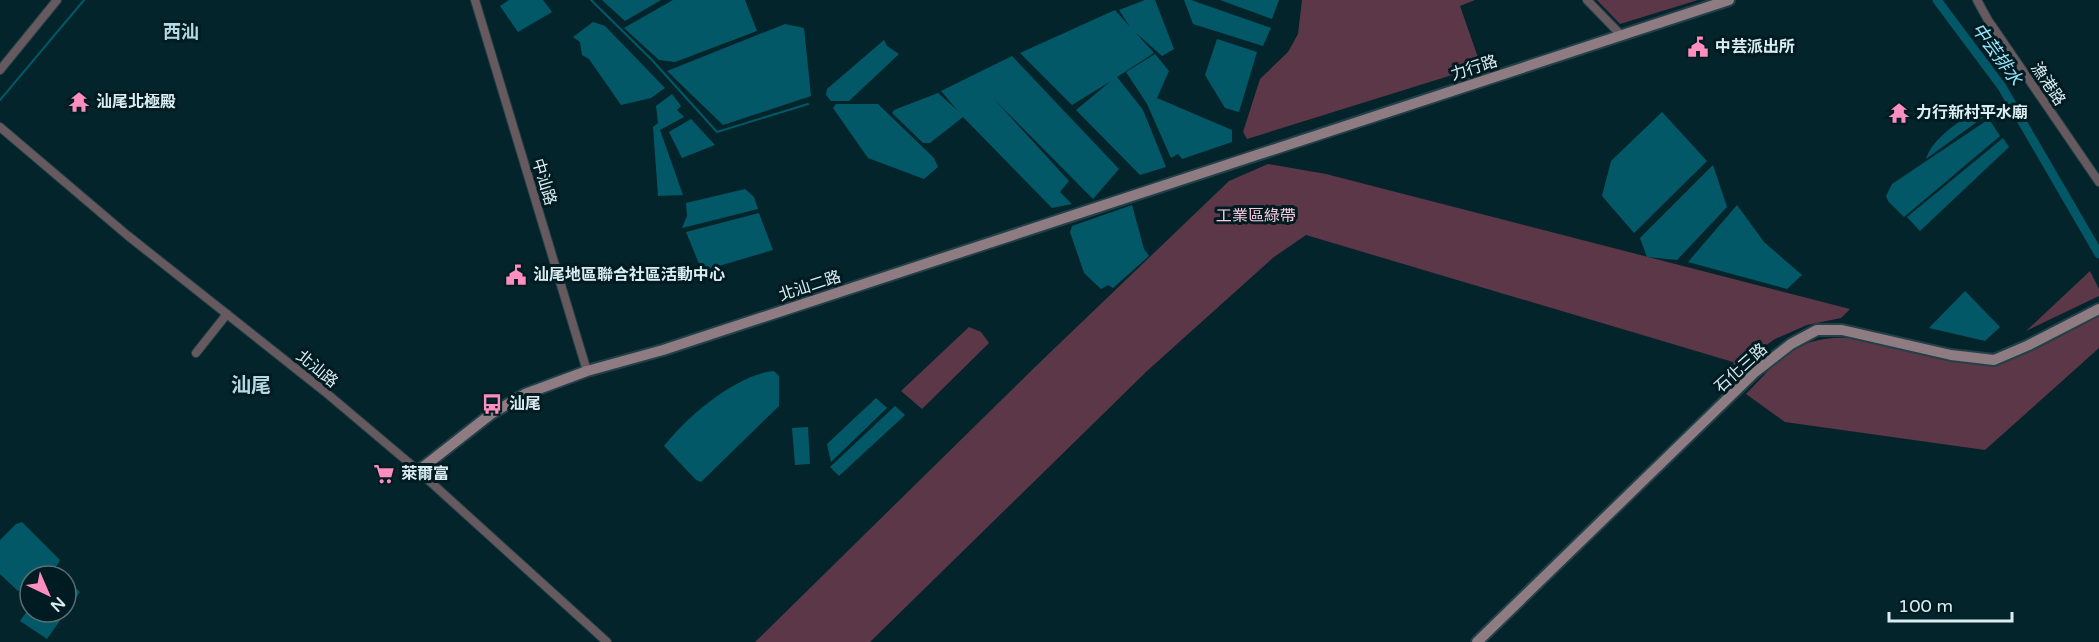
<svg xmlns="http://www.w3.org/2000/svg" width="2099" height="642" font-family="'Varela Round','Noto Sans TC',sans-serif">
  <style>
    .green { fill: #5c3747 }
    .water { fill: #035867 }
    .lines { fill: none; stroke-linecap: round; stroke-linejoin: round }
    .stream { stroke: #035867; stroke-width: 2 }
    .canal { stroke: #035867; stroke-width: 9 }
    .street-casing { stroke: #224047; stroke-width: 10 }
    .secondary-casing { stroke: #224047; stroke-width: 14 }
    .street { stroke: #675a5f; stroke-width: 8 }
    .secondary { stroke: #8f7c83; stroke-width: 10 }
    .labels { text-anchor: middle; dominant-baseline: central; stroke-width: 6; stroke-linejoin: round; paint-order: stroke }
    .poi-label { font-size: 16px; font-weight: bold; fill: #dbedf1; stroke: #001b21; text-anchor: start }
    .street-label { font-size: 16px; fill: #dbedf1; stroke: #001b21 }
    .park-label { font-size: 16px; fill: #fccade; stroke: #001b21 }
    .neighbourhood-label { font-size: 18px; font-weight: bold; fill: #b5d8e1; stroke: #001b21 }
    .water-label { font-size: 18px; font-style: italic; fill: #96e6fa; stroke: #001b21 }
    .quarter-label { font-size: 20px; font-weight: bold; fill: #b5d8e1; stroke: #001b21 }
  </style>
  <rect width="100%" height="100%" fill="#04242b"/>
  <!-- green -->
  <g class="green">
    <polygon points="1302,0 1475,0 1460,6 1481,66 1247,139 1243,132 1260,79 1288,52 1298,34"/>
    <polygon points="1597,0 1698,0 1620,24"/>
    <polygon points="1268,164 1326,174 1850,309 1841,318 1807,325 1775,339 1765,346 1737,372 1733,362 1306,235 1274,257 1147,371 870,642 755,642 1034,368 1229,181"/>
    <polygon points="2090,271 2099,289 2099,296 2026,331"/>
    <path d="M 2099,316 L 2099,348 L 1985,450 L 1785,422 L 1746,394 C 1757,383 1767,371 1778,361 C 1824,321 1876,342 1927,355 C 1946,360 1965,365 1985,363 C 2026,359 2063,334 2099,316 Z"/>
    <polygon points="969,327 981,332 989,343 922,409 901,391"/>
  </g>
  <!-- water -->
  <g class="water">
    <polygon points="509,0 543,0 552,12 518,32 500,6"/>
    <polygon points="602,0 661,0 625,21"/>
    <polygon points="673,0 745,0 757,31 675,62 659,60 624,28"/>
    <polygon points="1145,0 1155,0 1174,49 1162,56 1135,32 1154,53 1117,77 1143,110 1166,167 1140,175 1076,110 1111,81 1072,105 1020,53 1115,10 1130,27 1119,10"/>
    <polygon points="1184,0 1191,0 1271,28 1263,46 1193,24"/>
    <polygon points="1220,0 1279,0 1272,19"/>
    <polygon points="593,22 605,26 665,88 651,98 621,105 589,59 582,55 580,42 573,37"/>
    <polygon points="785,24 804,28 811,96 723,125 667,71"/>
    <polygon points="1217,39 1257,52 1239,112 1225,108 1205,75"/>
    <polygon points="884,40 887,46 899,54 849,101 831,101 826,95 827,89"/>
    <polygon points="1155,54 1169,71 1157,98 1232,130 1232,142 1182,159 1178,154 1171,158 1147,104 1126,72"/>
    <polygon points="1012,56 1119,169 1093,199 994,99 1069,181 1060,192 1072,204 1052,208 963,117 930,143 923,143 892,113 894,110 938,93 958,111 941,91"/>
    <polygon points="672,94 681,106 677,110 684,117 660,130 683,195 658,196 653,127 658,123 656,106"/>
    <polygon points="836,104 878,104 934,158 938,167 924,179 868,158 833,108"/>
    <path d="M 1978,108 L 1985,116 L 1926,159 C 1933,137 1960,122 1978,108 Z"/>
    <polygon points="1662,112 1707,161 1634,233 1602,196 1611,161"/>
    <polygon points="691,119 715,145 682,158 669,132"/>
    <polygon points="1989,119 2000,136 1904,217 1888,201 1886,196 1892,184"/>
    <polygon points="2003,138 2009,147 1920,231 1907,217"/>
    <polygon points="1713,165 1727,207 1677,260 1647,257 1640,238"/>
    <polygon points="745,189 754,197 758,209 682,228 687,216 686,203"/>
    <polygon points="1132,205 1144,249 1149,256 1113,288 1108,285 1101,289 1084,273 1070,232 1072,226"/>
    <polygon points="1737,205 1764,242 1802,275 1787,289 1688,262"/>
    <polygon points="759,213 773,250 702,271 686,232"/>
    <polygon points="1965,291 2000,327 1985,341 1929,328"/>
    <path d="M 774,371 L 779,376 L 779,406 L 701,482 L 696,480 L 664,446 C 686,417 737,374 774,371 Z"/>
    <polygon points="876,398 887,408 831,462 827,444"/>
    <polygon points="895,406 905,415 839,476 830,467"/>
    <polygon points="808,427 810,464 795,465 792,428"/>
    <path d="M 22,522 L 60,560 C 55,572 43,576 30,576 L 30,584 L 18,591 L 0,574 L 0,540 L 16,524 Z"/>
    <polygon points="66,580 80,592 47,639 20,621 30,607 26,603 25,596 30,593 30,612 66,612"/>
  </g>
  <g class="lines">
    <!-- stream -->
    <g class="stream">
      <polyline points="591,0 652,60 717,132 808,104"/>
      <polyline points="0,100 84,0"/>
    </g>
    <!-- canal -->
    <polyline class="canal" points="1937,0 2002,87 2099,254"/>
    <!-- street casing -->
    <g class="street-casing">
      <g id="street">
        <polyline points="475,0 587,371"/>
        <polyline points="1587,0 1621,35"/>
        <polyline points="1977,0 1988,20 2099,182"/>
        <polyline points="0,70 57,0"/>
        <polyline points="0,127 127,235 324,391 414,467 607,642"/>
        <polyline points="196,353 227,314"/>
      </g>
    </g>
    <!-- secondary casing -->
    <g class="secondary-casing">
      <g id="secondary">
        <polyline points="418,471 491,414 525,394 587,371 663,350 1729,0"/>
        <polyline points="1477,642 1755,372 1791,344 1817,330 1842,330 1951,355 1994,360 2029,345 2099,309"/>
      </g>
    </g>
    <!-- street -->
    <use href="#street" class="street"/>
    <!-- secondary -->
    <use href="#secondary" class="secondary"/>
  </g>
  <!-- icons -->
  <defs>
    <g id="civic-bare" transform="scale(1.62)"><path d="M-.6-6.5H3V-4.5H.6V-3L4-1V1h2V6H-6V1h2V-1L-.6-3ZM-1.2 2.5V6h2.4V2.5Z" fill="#fd8ec0" stroke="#001b21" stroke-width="2.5" paint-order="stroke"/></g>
    <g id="temple-bare" transform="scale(1.62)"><path d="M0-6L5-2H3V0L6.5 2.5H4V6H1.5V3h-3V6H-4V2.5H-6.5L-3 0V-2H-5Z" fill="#fd8ec0" stroke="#001b21" stroke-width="2.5" paint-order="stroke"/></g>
    <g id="bus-bare" transform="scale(1.62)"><path d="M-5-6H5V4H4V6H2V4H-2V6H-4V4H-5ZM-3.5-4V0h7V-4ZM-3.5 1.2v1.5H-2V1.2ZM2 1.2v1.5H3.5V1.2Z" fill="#fd8ec0" stroke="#001b21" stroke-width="2.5" paint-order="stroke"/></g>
    <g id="supermarket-bare" transform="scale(1.62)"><path d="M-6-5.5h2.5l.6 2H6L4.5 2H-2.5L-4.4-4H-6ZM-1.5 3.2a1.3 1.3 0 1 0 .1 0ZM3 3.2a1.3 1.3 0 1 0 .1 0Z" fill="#fd8ec0" stroke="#001b21" stroke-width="2.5" paint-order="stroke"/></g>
  </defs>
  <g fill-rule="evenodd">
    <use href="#civic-bare" x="1698" y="47"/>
    <use href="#temple-bare" x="79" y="102"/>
    <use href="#temple-bare" x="1899" y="113"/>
    <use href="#civic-bare" x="516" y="275"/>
    <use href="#bus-bare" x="492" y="404"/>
    <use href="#supermarket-bare" x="384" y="474"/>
  </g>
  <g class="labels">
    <!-- poi labels -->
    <g class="poi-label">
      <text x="1715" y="47">中芸派出所</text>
      <text x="96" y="102">汕尾北極殿</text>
      <text x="1916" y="113">力行新村平水廟</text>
      <text x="533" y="275">汕尾地區聯合社區活動中心</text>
      <text x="509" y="404">汕尾</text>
      <text x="401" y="474">萊爾富</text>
    </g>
    <!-- street labels -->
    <g class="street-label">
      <text transform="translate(1474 68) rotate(-18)">力行路</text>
      <text transform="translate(2048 84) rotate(56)">漁港路</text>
      <text transform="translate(544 182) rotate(73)">中汕路</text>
      <text transform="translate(810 286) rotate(-18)">北汕二路</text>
      <text transform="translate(1741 368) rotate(-42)">石化三路</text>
      <text transform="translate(317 369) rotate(39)">北汕路</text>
    </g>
    <!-- park labels -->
    <g class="park-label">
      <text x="1256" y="216">工業區綠帶</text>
    </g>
    <!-- neighbourhood labels -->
    <g class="neighbourhood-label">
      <text x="181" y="32">西汕</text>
    </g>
    <!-- water labels -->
    <g class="water-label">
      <text transform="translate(1997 54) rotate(54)">中芸排水</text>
    </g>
    <!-- quarter labels -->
    <g class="quarter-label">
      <text x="251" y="386">汕尾</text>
    </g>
  </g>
  <!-- north arrow -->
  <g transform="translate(48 594) rotate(136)"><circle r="28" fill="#001b21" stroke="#586f74" stroke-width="1.5"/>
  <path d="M0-4.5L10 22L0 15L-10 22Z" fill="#fd8ec0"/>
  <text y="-9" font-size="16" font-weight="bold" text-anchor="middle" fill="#dbedf1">N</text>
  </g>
  <!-- scale -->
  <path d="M1889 612v9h123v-9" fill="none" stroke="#dbedf1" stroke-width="3"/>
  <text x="1898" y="612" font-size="18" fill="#dbedf1" stroke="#001b21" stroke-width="4.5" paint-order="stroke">100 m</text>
</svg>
